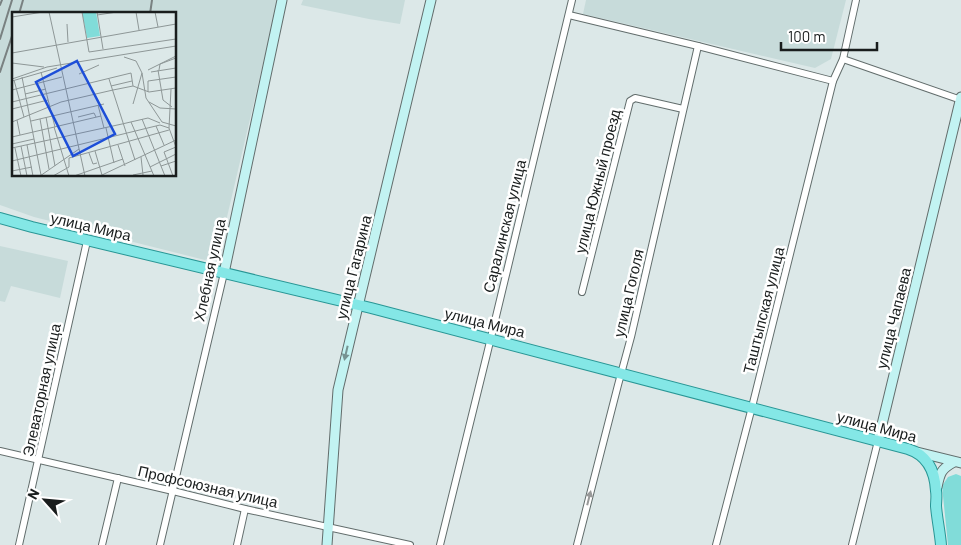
<svg xmlns="http://www.w3.org/2000/svg" width="961" height="545" font-family="Barlow,sans-serif">
  <style>
    .built { fill: #c7dbda; fill-rule: evenodd }
    .green { fill: #81dcd9 }
    .lines { fill: none; stroke-linecap: round; stroke-linejoin: round }
    .street-casing { stroke: #626d6c; stroke-width: 8 }
    .secondary-casing { stroke: #626d6c; stroke-width: 11 }
    .primary-casing { stroke: #299695; stroke-width: 12 }
    .street { stroke: #fff; stroke-width: 6 }
    .secondary { stroke: #c2f3f2; stroke-width: 9 }
    .primary { stroke: #84e7e6; stroke-width: 10 }
    .rail { stroke: #798181; stroke-width: 2 }
    .oneway { fill: #769392 }
    .oneway2 { fill: #989999 }
    .labels { text-anchor: middle; dominant-baseline: central; stroke-width: 5; stroke-linejoin: round; paint-order: stroke }
    .street-label { font-size: 15px; fill: #191d1d; stroke: #fff }
    .inset-road { fill: none; stroke: #8e9797; stroke-width: 1 }
    .view { fill: #1d4ed8; fill-opacity: 0.15; stroke: #1d4ed8; stroke-width: 2.5 }
    .inset-edge { fill: none; stroke: #191d1d; stroke-width: 2.5 }
  </style>
  <rect width="100%" height="100%" fill="#dce8e8"/>
  <!-- built -->
  <g class="built">
    <path d="M 0,0 L 278,0 L 219,251 L 205,260 L 34,217 L 0,205 ZM 14,14 L 175,14 L 175,175 L 14,175 Z"/>
    <polygon points="303,0 405,0 400,24 369,19 301,5"/>
    <polygon points="586,0 846,0 831,59 815,68 583,14"/>
    <polygon points="0,246 68,261 60,298 11,286 5,302 0,301"/>
  </g>
  <!-- green -->
  <polygon class="green" points="956,474 961,476 961,545 948,545 942,486 948,477"/>
  <g class="lines">
    <!-- street casing -->
    <g class="street-casing">
      <g id="street">
        <polyline points="569,15 698,46 833,81"/>
        <polyline points="843,59 961,100"/>
        <polyline points="582,292 630,101 635,98 683,109"/>
        <polyline points="0,451 173,491 245,509 410,545"/>
        <polyline points="19,545 87,241"/>
        <polyline points="102,545 118,478"/>
        <polyline points="160,545 224,273"/>
        <polyline points="237,545 245,509"/>
        <polyline points="440,545 487,354 572,0"/>
        <polyline points="577,545 618,385 631,337 698,46"/>
        <polyline points="716,545 752,407 833,81 843,59 856,0"/>
        <polyline points="852,545 878,441"/>
      </g>
    </g>
    <!-- secondary casing -->
    <g class="secondary-casing">
      <g id="secondary">
        <polyline points="224,273 282,0"/>
        <polyline points="878,441 961,97"/>
        <polyline points="917,452 961,463"/>
        <path d="M 937,487 C 940,473 941,469 954,462"/>
        <polyline points="327,545 338,390 431,0"/>
      </g>
    </g>
    <!-- primary casing -->
    <g class="primary-casing">
      <path id="primary" d="M 0,218 L 32,227 L 371,308 L 908,449 C 927,455 935,471 936,491 C 937,496 936,501 936,506 C 937,519 940,532 941,545"/>
    </g>
    <!-- street -->
    <use href="#street" class="street"/>
    <!-- secondary -->
    <use href="#secondary" class="secondary"/>
    <!-- primary -->
    <use href="#primary" class="primary"/>
    <!-- rail -->
    <g class="rail">
      <polyline points="0,5 2,0"/>
      <polyline points="19,14 23,0"/>
      <polyline points="150,14 152,0"/>
      <polyline points="0,39 12,0"/>
      <polyline points="0,72 14,30"/>
    </g>
  </g>
  <!-- one-way arrows -->
  <defs><path id="oneway-solid" d="M-6-.8H1V-3.2L6.5 0L1 3.2V.8H-6Z" transform="scale(1.25)"/></defs>
  <use class="oneway" href="#oneway-solid" transform="translate(346 353) rotate(103)"/>
  <use class="oneway2" href="#oneway-solid" transform="translate(589 498) rotate(-76)"/>
  <g class="labels">
    <!-- street labels -->
    <g class="street-label">
      <text transform="translate(597 181) rotate(-76)">улица Южный проезд</text>
      <text transform="translate(91 226) rotate(13)">улица Мира</text>
      <text transform="translate(504 226) rotate(-76)">Саралинская улица</text>
      <text transform="translate(353 267) rotate(-76)">улица Гагарина</text>
      <text transform="translate(209 270) rotate(-78)">Хлебная улица</text>
      <text transform="translate(628 293) rotate(-77)">улица Гоголя</text>
      <text transform="translate(763 310) rotate(-76)">Таштыпская улица</text>
      <text transform="translate(893 318) rotate(-76)">улица Чапаева</text>
      <text transform="translate(485 322) rotate(14)">улица Мира</text>
      <text transform="translate(41 390) rotate(-78)">Элеваторная улица</text>
      <text transform="translate(877 426) rotate(15)">улица Мира</text>
      <text transform="translate(208 486) rotate(13)">Профсоюзная улица</text>
    </g>
  </g>
  <!-- overview -->
  <g transform="translate(12 12)">
    <rect width="164" height="164" fill="#dce8e8"/>
    <path d="M 70,0 L 84,0 L 88,24 L 75,26 Z" fill="#81dcd9"/>
    <path class="inset-road" d="M 37,0 L 73,164M 70,0 L 77,40 L 164,27M 85,0 L 91,37M 124,0 L 127,18M 143,0 L 146,15M 85,3 L 105,0M 0,5 L 31,0M 55,12 L 56,30M 0,41 L 164,12M 112,45 L 124,49 L 130,61 L 121,92M 0,51 L 32,55M 136,58 L 164,44M 146,58 L 151,88 L 160,95M 147,58 L 148,52 L 164,46M 29,60 L 43,115M 139,60 L 164,56M 130,61 L 134,86 L 150,110 L 164,114M 67,62 L 87,53M 10,65 L 29,163M 0,67 L 35,55 L 164,34M 97,67 L 123,148M 2,68 L 12,105M 0,69 L 45,56M 99,74 L 120,69M 159,77 L 157,116 L 164,135M 0,78 L 50,65M 136,80 L 136,69 L 164,65M 13,82 L 34,77M 0,90 L 119,61 L 121,74M 137,90 L 148,96 L 164,97M 86,93 L 92,116M 0,97 L 36,88M 34,105 L 43,154M 66,105 L 82,101 L 84,105M 28,107 L 37,157M 130,107 L 153,164M 5,108 L 8,123M 19,109 L 92,92M 0,110 L 49,90 L 101,78 L 121,74 L 137,80 L 164,76M 119,110 L 142,164M 110,112 L 136,106 L 148,111M 144,114 L 152,133M 42,115 L 57,164M 94,116 L 102,151M 0,125 L 89,104M 0,132 L 22,127M 15,133 L 21,164M 106,133 L 113,154M 9,134 L 15,164M 0,136 L 110,112M 3,136 L 9,164M 83,139 L 90,163M 77,141 L 81,152 L 85,151M 129,145 L 131,163M 57,146 L 157,118M 0,149 L 148,113 L 157,116M 149,154 L 164,149M 138,155 L 164,142M 0,159 L 20,155M 90,163 L 164,128M 121,163 L 140,159M 28,164 L 67,137M 41,164 L 57,155 L 57,146M 62,164 L 111,147M 161,164 L 152,140 L 164,135"/>
    <path class="view" d="M 65,49 L 103,122 L 61,144 L 24,70 Z"/>
    <rect width="164" height="164" class="inset-edge"/>
  </g>
  <!-- north arrow -->
  <g transform="translate(45 500) rotate(297)" stroke="#ffffff" stroke-width="4" paint-order="stroke">
  <path d="M0-4L9 19L0 12L-9 19Z" fill="#191d1d"/>
  <text y="-8" font-size="14" font-weight="bold" text-anchor="middle" fill="#191d1d">N</text>
  </g>
  <!-- scale -->
  <path d="M781 42v8h96v-8" fill="none" stroke="#191d1d" stroke-width="2.5"/>
  <text x="788" y="42" font-size="15" fill="#191d1d" stroke="#ffffff" stroke-width="4" paint-order="stroke">100 m</text>
</svg>
